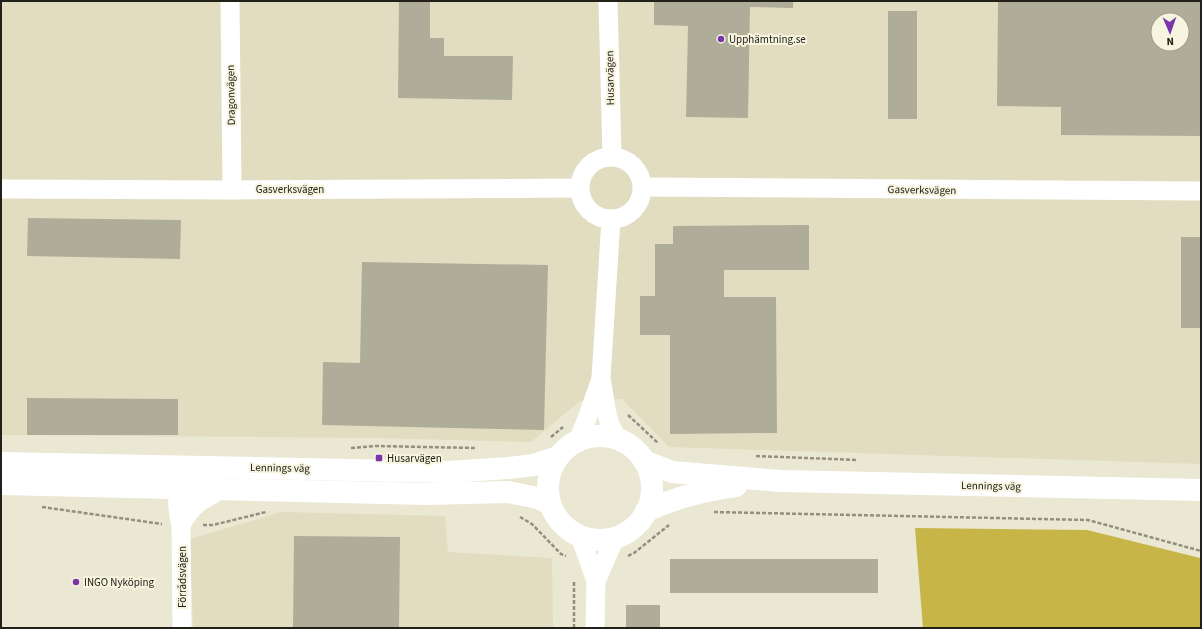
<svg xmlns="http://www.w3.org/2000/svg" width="1202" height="629" font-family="'Source Sans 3',sans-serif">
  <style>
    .built { fill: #e2ddc1; fill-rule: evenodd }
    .forest { fill: #c7b548 }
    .building { fill: #afac99; fill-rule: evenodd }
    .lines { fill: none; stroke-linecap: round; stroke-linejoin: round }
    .path { stroke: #918f80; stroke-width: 2.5; stroke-dasharray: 4 2; stroke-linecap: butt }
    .street { stroke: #fff; stroke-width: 19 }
    .secondary { stroke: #fff; stroke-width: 22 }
    .poi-dot { fill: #7936ab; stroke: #f7f4df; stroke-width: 1.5 }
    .labels { text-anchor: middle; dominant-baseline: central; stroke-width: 4; stroke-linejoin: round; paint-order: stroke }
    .poi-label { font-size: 11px; fill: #212019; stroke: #f7f4df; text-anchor: start }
    .street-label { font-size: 11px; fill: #212019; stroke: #f7f4df }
  </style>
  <rect width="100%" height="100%" fill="#eae7d2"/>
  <!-- built -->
  <g class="built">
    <path d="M 1,1 L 1201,1 L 1201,464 L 669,447 L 622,399 L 580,401 L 531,442 L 377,438 L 1,435 ZM 1158,20 L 1182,20 L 1182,44 L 1158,44 Z"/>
    <polygon points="282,512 445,516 448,552 552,558 553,628 193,628 190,539"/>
  </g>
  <!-- forest -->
  <polygon class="forest" points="915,528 1087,530 1200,558 1201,628 923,628"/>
  <!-- building -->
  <g class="building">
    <polygon points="399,1 430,1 430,38 444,38 444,56 513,56 512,100 398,98"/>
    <polygon points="654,1 793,1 793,8 750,7 748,118 686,117 688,26 654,25"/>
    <path d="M 998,1 L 1201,1 L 1201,136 L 1061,135 L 1061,107 L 997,106 ZM 1158,20 L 1182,20 L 1182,44 L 1158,44 Z"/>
    <rect x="888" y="11" width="29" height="108"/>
    <polygon points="28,218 181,220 180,259 27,256"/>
    <polygon points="809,225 809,270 724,270 724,297 776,297 777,433 670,434 670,335 640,335 640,296 655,296 655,244 673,244 673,226"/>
    <rect x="1181" y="237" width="20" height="91"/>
    <polygon points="362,262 548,265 544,430 322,425 323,362 360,363"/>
    <polygon points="27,398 178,399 178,435 27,435"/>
    <polygon points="294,536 400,537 399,628 293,628"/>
    <rect x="670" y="559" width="208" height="34"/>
    <rect x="626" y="605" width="34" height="23"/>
  </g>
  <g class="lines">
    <!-- path -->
    <g class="path">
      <polyline points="628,415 658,443"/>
      <polyline points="551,437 563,427"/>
      <polyline points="351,448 376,446 476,448"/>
      <polyline points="756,456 857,460"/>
      <polyline points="42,507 162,524"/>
      <polyline points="714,512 1088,520 1201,551"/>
      <polyline points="520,517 532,524 561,554 566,556"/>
      <polyline points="203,525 213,525 266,512"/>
      <polyline points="628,556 634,553 669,525"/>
      <polyline points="574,628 574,581"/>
    </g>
    <!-- street -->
    <g class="street">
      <polyline points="230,1 232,190"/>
      <polyline points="608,1 612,156"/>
      <circle cx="611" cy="188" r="31"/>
      <polyline points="643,187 1201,191"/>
      <polyline points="1,189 232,190 580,188"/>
      <polyline points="611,219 601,378 607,414 610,425 618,440"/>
      <polyline points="578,441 589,413 601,379"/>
      <path d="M 181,525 C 192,505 200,501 220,490"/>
      <polyline points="580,536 596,581 595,628"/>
      <polyline points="596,581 615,538"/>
      <path d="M 182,628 L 181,525 C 176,505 175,495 189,477"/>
    </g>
    <!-- secondary -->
    <g class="secondary">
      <circle cx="600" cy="488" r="52"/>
      <polyline points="644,461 672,472 781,481 1201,490"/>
      <polyline points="1,463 449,472 508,468 534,465 558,457"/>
      <polyline points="1,484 427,494 508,492 538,498 550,504"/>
      <path d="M 646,511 C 675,498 704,490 736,486"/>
    </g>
  </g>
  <!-- markers -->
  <g class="poi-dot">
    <circle cx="721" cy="39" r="4"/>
    <rect x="375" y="454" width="8" height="8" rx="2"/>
    <circle cx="76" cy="582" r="4"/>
  </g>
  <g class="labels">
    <!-- poi labels -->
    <g class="poi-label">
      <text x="729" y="39">Upphämtning.se</text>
      <text x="387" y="458">Husarvägen</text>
      <text x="84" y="582">INGO Nyköping</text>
    </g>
    <!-- street labels -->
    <g class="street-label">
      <text transform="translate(610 78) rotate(-91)">Husarvägen</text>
      <text transform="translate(231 95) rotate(-91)">Dragonvägen</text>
      <text x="290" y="189">Gasverksvägen</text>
      <text transform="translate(922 190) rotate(1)">Gasverksvägen</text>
      <text transform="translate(280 468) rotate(1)">Lennings väg</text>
      <text transform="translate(991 486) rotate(1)">Lennings väg</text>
      <text transform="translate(182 577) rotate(-90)">Förrådsvägen</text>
    </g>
  </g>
  <!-- border -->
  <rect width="1202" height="629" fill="none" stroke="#212019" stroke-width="4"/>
  <!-- north arrow -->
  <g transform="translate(1170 32) rotate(178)"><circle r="19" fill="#f7f4df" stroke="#a19f90"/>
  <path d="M0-3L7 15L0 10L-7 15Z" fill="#7936ab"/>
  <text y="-6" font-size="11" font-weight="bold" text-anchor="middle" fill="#212019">N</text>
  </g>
</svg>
